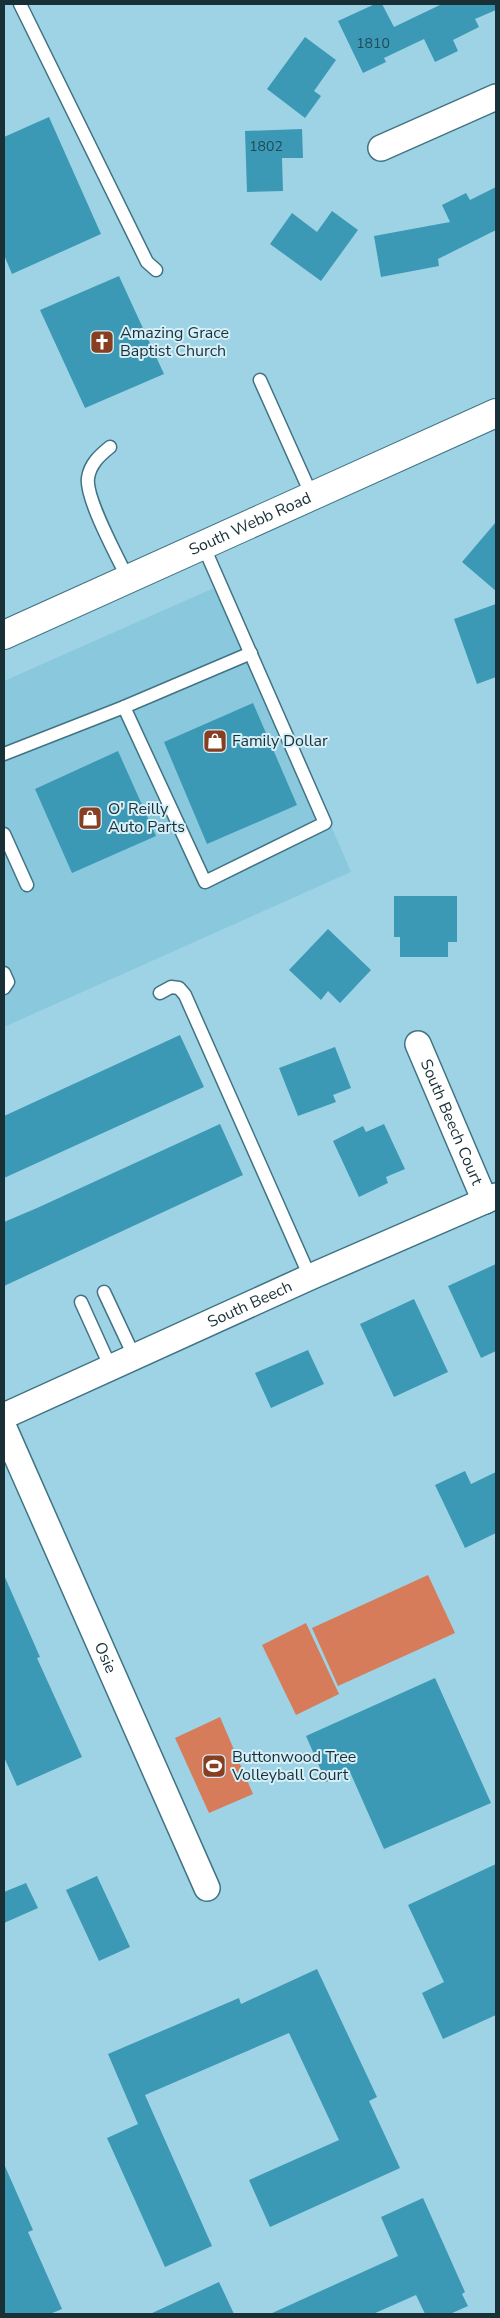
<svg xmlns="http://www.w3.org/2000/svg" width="500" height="2318" font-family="'Nunito Sans',sans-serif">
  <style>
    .built { fill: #8ac8de }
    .green { fill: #d77c5a }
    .building { fill: #3c99b5 }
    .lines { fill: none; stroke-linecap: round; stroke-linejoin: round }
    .service-casing { stroke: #407384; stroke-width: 15 }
    .minor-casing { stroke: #407384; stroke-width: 28 }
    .secondary-casing { stroke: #407384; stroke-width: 30 }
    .service { stroke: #fff; stroke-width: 12 }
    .minor { stroke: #fff; stroke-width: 25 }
    .secondary { stroke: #fff; stroke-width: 28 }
    .labels { text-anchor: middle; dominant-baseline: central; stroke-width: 4; stroke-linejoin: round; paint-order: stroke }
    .number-label { font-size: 14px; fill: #224a56 }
    .poi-label { font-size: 16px; fill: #1a3037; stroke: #d5eff9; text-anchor: start }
    .street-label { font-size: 16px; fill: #1a3037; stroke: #d5eff9 }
  </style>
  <rect width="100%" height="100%" fill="#9ed3e5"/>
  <!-- built -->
  <polygon class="built" points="223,584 229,590 351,872 4,1027 4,681"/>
  <!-- green -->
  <g class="green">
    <polygon points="428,1575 455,1633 338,1686 312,1628"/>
    <polygon points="306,1623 339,1694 296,1715 262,1645"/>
    <polygon points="220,1717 253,1794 209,1813 175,1738"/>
  </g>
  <!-- building -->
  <g class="building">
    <polygon points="375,4 382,4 394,27 442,4 496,4 496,10 475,19 479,27 453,40 458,51 435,62 424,39 384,58 386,62 363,73 338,21"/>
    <polygon points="305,37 336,60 314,91 321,96 305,118 267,89"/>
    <polygon points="49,117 101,234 12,274 4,255 4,137"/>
    <polygon points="302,129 303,158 282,158 283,191 247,192 245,131"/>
    <polygon points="496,187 496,230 438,259 439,266 381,277 374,236 450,222 442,205 466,193 470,200"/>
    <polygon points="332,211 358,230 321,281 270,244 292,213 317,232"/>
    <polygon points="119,276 164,374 85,408 40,310"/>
    <polygon points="496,522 496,591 462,562"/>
    <polygon points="496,604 496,677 477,684 454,619"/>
    <polygon points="253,703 297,805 207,844 164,742"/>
    <polygon points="118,751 156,836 72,873 35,789"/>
    <polygon points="394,896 457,896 457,942 448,942 448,957 400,957 400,937 394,937"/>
    <polygon points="328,929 371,970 340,1003 328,991 321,1000 289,970"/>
    <polygon points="180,1035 204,1087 4,1178 4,1116"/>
    <polygon points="335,1047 351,1088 333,1095 336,1102 298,1116 279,1068"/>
    <polygon points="220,1124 243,1175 4,1286 4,1222 37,1208"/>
    <polygon points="384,1124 405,1169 386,1177 388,1183 359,1197 333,1141 363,1126 366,1132"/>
    <polygon points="496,1264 496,1351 481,1358 448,1286"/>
    <polygon points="414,1299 448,1372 394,1397 360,1324"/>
    <polygon points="308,1350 324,1384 271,1408 255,1373"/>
    <polygon points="465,1471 471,1484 496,1472 496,1533 465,1548 435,1485"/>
    <polygon points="4,1575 40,1657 37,1658 82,1757 17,1786 4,1757"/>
    <polygon points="435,1678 491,1803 384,1849 350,1772 326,1782 306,1736"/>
    <polygon points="496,1864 496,2015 443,2039 422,1993 444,1982 408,1905"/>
    <polygon points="97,1876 130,1947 99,1961 66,1890"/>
    <polygon points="26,1883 38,1908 4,1923 4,1892"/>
    <polygon points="317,1969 377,2097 369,2101 400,2168 270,2227 249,2180 339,2140 289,2033 145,2095 212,2246 165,2267 107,2138 138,2124 108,2054 239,1998 241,2004"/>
    <polygon points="4,2164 33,2230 28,2232 62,2309 50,2314 4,2314"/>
    <polygon points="423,2198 465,2292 462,2294 468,2306 450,2314 425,2314 416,2295 373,2314 270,2314 398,2256 381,2217"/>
    <polygon points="219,2282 234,2314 150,2314"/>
  </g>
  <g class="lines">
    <!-- service casing -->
    <g class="service-casing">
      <g id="service">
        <polyline points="20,4 147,262 156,270"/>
        <polyline points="260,380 312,496"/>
        <path d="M 110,447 C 100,455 90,464 88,478 C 85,498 118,558 128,579"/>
        <polyline points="124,707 251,653"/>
        <polyline points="4,754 124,707 205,882 325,823 203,545"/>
        <polyline points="4,834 27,885"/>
        <polyline points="4,973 8,982 4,988"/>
        <polyline points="160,993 171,987 179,988 185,995 310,1277"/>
        <polyline points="104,1292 134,1356"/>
        <polyline points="81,1302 110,1366"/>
      </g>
    </g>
    <!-- minor casing -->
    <g class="minor-casing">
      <g id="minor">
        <polyline points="381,148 496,97"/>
        <path id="s1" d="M 418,1044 L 485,1201"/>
        <path id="s2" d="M 4,1416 L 310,1277 L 496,1196"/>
        <path id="s3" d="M 4,1428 L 207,1888"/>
      </g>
    </g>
    <!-- secondary casing -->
    <g class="secondary-casing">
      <g id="secondary">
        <path id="s4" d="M 4,635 L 496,413"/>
      </g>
    </g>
    <!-- service -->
    <use href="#service" class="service"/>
    <!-- minor -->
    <use href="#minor" class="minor"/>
    <!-- secondary -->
    <use href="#secondary" class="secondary"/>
  </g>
  <!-- icons -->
  <defs>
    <g id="church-square" transform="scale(1.25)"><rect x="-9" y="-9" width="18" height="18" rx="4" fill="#873e21" stroke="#d5eff9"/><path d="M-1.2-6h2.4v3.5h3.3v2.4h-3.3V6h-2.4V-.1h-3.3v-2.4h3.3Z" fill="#fff"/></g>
    <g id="shop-square" transform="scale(1.25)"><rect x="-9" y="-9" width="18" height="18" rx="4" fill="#873e21" stroke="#d5eff9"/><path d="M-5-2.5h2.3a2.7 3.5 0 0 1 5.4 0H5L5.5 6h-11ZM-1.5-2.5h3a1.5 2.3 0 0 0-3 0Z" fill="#fff"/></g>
    <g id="stadium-square" transform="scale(1.25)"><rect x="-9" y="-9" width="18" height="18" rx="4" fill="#873e21" stroke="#d5eff9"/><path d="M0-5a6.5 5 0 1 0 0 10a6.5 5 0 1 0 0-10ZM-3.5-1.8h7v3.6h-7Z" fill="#fff"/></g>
  </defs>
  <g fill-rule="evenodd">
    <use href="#church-square" x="102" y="342"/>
    <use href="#shop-square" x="215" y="741"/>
    <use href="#shop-square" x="90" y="818"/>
    <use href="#stadium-square" x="214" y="1766"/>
  </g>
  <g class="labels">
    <!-- number labels -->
    <g class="number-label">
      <text x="373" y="43">1810</text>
      <text x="266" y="146">1802</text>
    </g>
    <!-- poi labels -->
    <g class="poi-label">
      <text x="120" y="333">Amazing Grace<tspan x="120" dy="18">Baptist Church</tspan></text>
      <text x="232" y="741">Family Dollar</text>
      <text x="108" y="809">O' Reilly<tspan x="108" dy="18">Auto Parts</tspan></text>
      <text x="232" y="1757">Buttonwood Tree<tspan x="232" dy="18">Volleyball Court</tspan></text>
    </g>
    <!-- street labels -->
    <g class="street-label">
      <text stroke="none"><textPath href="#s4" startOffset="270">South Webb Road</textPath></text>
      <text stroke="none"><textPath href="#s1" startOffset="85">South Beech Court</textPath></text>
      <text stroke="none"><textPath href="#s2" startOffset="270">South Beech</textPath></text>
      <text stroke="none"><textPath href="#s3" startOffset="251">Osie</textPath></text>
    </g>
  </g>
  <!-- border -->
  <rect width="500" height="2318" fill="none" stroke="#1a3037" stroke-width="10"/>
</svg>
